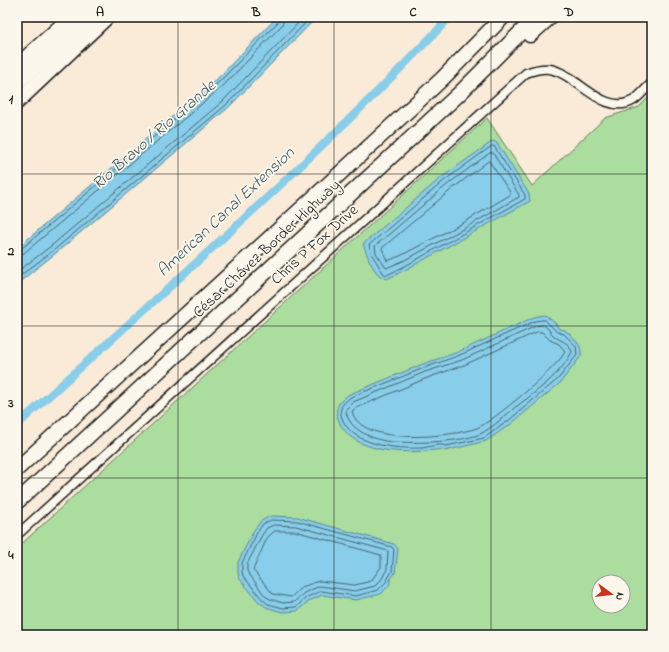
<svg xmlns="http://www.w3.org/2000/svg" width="669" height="652" font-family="'Indie Flower',sans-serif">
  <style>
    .green { fill: #aadd9e; stroke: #637c5d; fill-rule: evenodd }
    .water { fill: #88cde9; stroke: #5d8697 }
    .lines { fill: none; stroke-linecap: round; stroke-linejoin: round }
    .shore { stroke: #47636e; stroke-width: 1 }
    .canal { stroke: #88cde9; stroke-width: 8 }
    .street-casing { stroke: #1c1c1c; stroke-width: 11 }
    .highway-casing { stroke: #1c1c1c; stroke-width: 17 }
    .street { stroke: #fbf7ec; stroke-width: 8 }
    .highway { stroke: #fbf7ec; stroke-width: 14 }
    .grid { fill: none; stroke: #1c1c1c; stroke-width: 1; stroke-opacity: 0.55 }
    .labels { text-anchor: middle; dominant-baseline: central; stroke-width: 3.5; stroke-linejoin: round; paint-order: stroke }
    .street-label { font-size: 16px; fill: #1c1c1c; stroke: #fbf7ec }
    .water-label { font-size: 17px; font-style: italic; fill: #425a64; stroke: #fbf7ec }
    .neatline { fill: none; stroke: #1c1c1c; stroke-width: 1.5 }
    .grid-label { font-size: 13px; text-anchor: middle; font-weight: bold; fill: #1c1c1c }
  </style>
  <rect width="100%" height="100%" fill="#f9ebd7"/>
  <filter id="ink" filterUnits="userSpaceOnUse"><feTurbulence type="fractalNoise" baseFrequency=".025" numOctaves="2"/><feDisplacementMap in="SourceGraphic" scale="8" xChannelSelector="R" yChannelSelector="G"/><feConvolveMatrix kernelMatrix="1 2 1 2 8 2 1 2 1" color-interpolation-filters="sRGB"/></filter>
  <g filter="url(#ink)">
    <!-- green -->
    <path class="green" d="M 652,94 L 652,635 L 17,635 L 17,548 L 487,118 L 532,186 L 605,118 L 639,107 ZM 599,582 L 623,582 L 623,606 L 599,606 Z"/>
    <!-- water -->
    <g class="water">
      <polygon points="277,17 317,17 228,108 56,253 17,284 17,248 217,79"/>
      <path d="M 493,141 L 497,143 L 529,194 L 530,201 L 407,269 L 387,279 C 373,276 368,256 363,244 L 442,177 Z"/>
      <path d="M 545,315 L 556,324 L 559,329 L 565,330 C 573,337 583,345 581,356 L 560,383 L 511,424 L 486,441 L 445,451 L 442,449 C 411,454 351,456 338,419 C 334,407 340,400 350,394 L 423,364 L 458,352 L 534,317 Z"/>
      <polygon points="271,516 297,517 394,544 398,549 395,573 390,580 390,584 381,594 356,600 322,595 309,601 297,611 282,612 266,607 259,602 239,578 238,572 238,562 254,530 261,521"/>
    </g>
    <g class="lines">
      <!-- shore -->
      <g class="shore">
        <polygon points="492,146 494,146 525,195 525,199 405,266 387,275 384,274 372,255 369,245 445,180"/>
        <polygon points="490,153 493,153 519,195 519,197 463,229 403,261 386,268 376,253 375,246 448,184"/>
        <polygon points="489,161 510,192 510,195 461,224 400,256 387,261 382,248 452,189"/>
        <polyline points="17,250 21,249 219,82 279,21 280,17"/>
        <polyline points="17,256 24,253 223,86 282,25 285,17"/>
        <polyline points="17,272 51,246 222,102 304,17"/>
        <polyline points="17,278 54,250 226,105 311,17"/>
        <path d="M 545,320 L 557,332 L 564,334 L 576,346 L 577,355 L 558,379 L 508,421 L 484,438 L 446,446 C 439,443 430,447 422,448 C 396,449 349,446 341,415 C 339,406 345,402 351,397 L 424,368 L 460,355 L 535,321 Z"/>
        <path d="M 544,325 C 548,328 550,332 553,335 C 559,341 569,341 572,352 C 562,372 542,387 525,400 C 510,410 499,423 484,432 C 466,443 414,443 393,442 C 376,441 346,430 346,409 L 353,402 L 425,372 L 462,360 L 536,326 Z"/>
        <path d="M 537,332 L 542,332 L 550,340 L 559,344 L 565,351 C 563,363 491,423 477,428 C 451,437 360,447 352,411 L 356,408 L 427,378 L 464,365 Z"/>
        <polygon points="272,520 297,521 392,547 394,550 392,571 386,582 378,590 356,596 321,591 307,597 296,607 283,608 268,604 262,599 243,576 242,572 242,563 257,533 263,524"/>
        <polygon points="274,525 296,526 388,551 387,569 381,580 375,586 355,591 320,586 304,593 294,602 283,603 270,599 265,596 247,571 247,564 262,535 267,528"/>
        <polygon points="275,531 295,531 381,555 381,567 371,581 355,585 319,581 302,587 291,597 273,594 253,570 267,538"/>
      </g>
      <!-- canal -->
      <path class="canal" d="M 17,425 C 163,292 314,161 450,17"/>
      <!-- street casing -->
      <g class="street-casing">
        <path id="street" d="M 17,535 L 526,73 C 534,70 541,68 550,69 C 577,74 604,118 634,100 C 640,96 646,88 652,83"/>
      </g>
      <!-- highway casing -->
      <g class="highway-casing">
        <g id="highway">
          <polyline points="530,35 550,17"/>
          <polyline points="17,66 71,17"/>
          <polyline points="17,83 89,17"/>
          <polyline points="17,102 107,17"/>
          <polyline points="17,469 371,145 442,79 503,17"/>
          <polyline points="17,502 460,93 536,17"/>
        </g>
      </g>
      <!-- street -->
      <use href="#street" class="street"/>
      <!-- highway -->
      <use href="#highway" class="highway"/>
    </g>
  </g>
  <!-- grid -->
  <path class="grid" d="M 178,17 L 178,635M 334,17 L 334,635M 491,17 L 491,635M 17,174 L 652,174M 17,326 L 652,326M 17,478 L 652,478"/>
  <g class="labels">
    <!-- street labels -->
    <g class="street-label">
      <text transform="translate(315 245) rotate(-42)">Chris P Fox Drive</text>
      <text transform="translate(267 249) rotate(-43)">César Chávez Border Highway</text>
    </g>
    <!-- water labels -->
    <g class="water-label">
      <text transform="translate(154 135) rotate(-41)">Río Bravo / Rio Grande</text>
      <text transform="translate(226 212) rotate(-43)">American Canal Extension</text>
    </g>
  </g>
  <!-- margin -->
  <rect width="669" height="652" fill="none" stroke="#fbf7ec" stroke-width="44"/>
  <!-- north arrow -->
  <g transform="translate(611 594) rotate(105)"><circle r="19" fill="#fbf7ec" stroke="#a29f99"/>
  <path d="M0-3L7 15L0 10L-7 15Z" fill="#c8321e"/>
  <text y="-6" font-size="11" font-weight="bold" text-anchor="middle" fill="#1c1c1c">N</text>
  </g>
  <rect x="22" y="22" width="625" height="608" class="neatline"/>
  <g class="grid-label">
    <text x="100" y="16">A</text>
    <text x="256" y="16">B</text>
    <text x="413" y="16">C</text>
    <text x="569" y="16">D</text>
    <text x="11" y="103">1</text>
    <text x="11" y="255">2</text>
    <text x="11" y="407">3</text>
    <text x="11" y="559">4</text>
  </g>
</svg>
